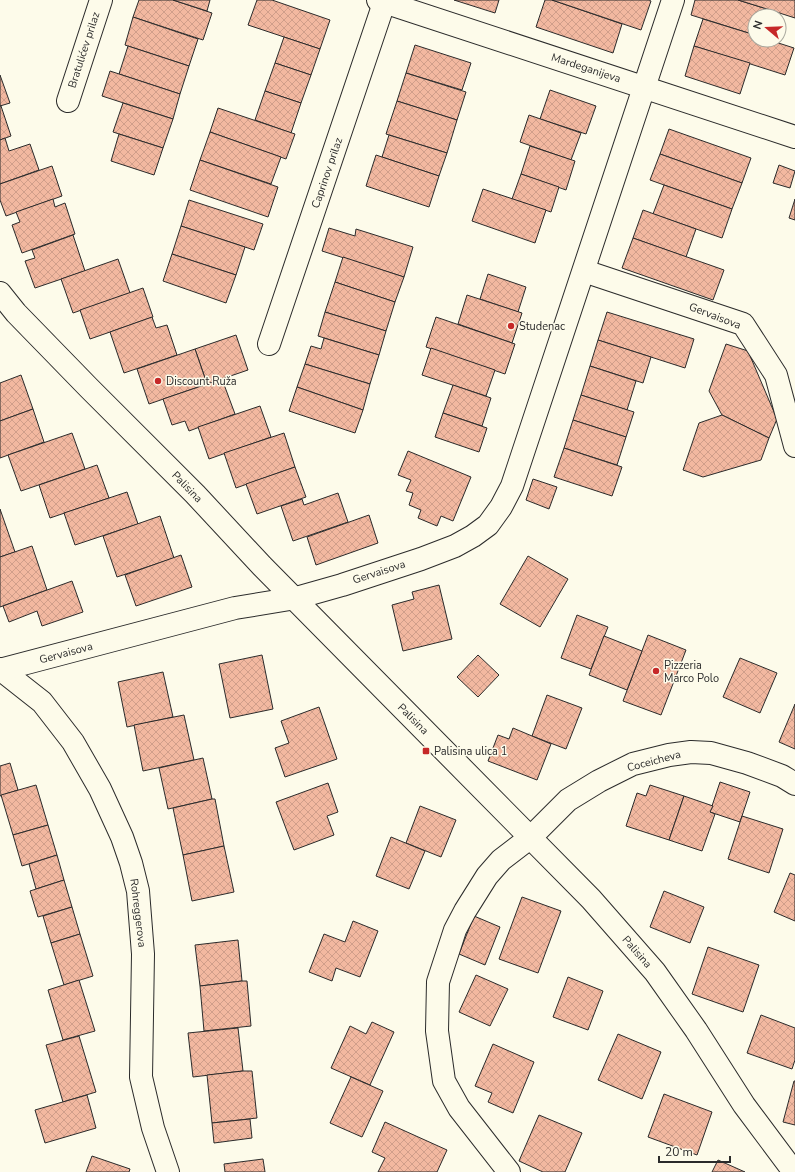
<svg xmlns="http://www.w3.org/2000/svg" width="795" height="1172" font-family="'Nunito Sans',sans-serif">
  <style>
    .building { fill: url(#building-cross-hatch); stroke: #2b2b2b }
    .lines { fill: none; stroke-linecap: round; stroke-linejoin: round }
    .minor-casing { stroke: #2b2b2b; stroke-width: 24 }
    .minor { stroke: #fdfbea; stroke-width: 22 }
    .poi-dot { fill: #c62828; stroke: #fdfbea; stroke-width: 1.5 }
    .labels { text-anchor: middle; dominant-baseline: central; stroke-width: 3; stroke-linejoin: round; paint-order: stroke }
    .street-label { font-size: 11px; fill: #2b2b2b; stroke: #fdfbea }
    .poi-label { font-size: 11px; fill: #2b2b2b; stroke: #fdfbea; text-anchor: start }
  </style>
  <defs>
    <pattern id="building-cross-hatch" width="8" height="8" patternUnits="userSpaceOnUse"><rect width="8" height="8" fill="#f2b8a0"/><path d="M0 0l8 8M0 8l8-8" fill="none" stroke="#d09e8a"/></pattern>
  </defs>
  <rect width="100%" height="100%" fill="#fdfbea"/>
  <!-- building -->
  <g class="building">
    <polygon points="139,0 173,0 212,13 203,40 133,17"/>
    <polygon points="173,0 210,0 207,11"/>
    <polygon points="257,0 272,0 330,20 320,49 248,25"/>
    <polygon points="454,0 499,0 495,13"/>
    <polygon points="545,0 552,0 622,24 613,53 536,27"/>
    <polygon points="552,0 649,0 651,1 641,30"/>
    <polygon points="695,0 738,0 767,9 765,16 755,16 755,35 691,15"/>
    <polygon points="738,0 795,0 795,18 767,9"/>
    <polygon points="133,17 198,39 189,66 125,45"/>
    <polygon points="703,19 755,35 755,40 769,40 794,48 785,75 694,46"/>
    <polygon points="284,37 320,49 311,75 275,63"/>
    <polygon points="415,45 471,63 462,90 406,73"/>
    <polygon points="128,46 189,66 180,94 119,74"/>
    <polygon points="694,46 750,63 740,94 685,76"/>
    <polygon points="275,63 311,75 301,103 265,91"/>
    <polygon points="110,71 180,94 173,119 102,96"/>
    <polygon points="406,73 466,92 457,120 397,101"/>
    <polygon points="0,75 10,103 0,106"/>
    <polygon points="550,90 596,106 586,134 540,119"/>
    <polygon points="265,91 301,103 291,133 255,120"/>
    <polygon points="397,101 457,120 447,153 386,134"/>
    <polygon points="123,103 173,119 163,148 113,132"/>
    <polygon points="0,106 1,106 11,136 0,140"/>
    <polygon points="218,108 295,134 286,159 210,132"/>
    <polygon points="529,115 581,133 571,160 520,142"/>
    <polygon points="669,129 751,158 742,183 660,154"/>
    <polygon points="210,132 281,157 271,184 200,160"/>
    <polygon points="119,134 163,148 154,175 111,161"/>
    <polygon points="389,135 447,153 439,176 382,157"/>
    <polygon points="5,138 9,151 30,144 39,170 0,184 0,140"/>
    <polygon points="530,146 575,161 566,190 521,174"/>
    <polygon points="660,154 742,183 732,209 650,180"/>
    <polygon points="376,155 439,176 429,207 366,186"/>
    <polygon points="200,160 278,187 268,217 190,190"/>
    <polygon points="779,165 795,171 790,188 773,183"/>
    <polygon points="52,166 62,196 6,216 0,200 0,184"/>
    <polygon points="521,174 559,187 551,212 512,199"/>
    <polygon points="664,185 732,209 722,238 653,214"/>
    <polygon points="483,189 546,210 535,243 472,221"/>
    <polygon points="53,199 55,207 65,203 75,234 22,253 12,225 20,222 16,212"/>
    <polygon points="795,199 795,220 789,218"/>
    <polygon points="189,200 263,224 254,250 181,226"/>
    <polygon points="643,210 696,229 686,257 633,238"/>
    <polygon points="181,226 245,247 236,275 172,254"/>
    <polygon points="329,228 355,236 356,229 413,247 404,277 322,251"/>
    <polygon points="73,235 85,271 35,288 25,261 35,258 32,250"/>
    <polygon points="633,238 724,270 713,300 622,268"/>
    <polygon points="172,254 236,275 226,303 163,281"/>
    <polygon points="343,257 404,277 395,302 335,282"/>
    <polygon points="118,259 130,293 73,313 61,279"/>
    <polygon points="488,274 526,287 518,312 480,299"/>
    <polygon points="335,282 395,302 386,331 325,312"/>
    <polygon points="143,288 153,317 90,339 80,310"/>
    <polygon points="467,295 522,313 512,343 458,324"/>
    <polygon points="325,312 386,331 379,355 318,336"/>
    <polygon points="607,312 694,339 685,368 598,340"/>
    <polygon points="152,317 156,328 167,325 177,355 124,373 110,332"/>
    <polygon points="436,317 515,344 505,374 426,347"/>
    <polygon points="236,335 248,370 207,384 195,349"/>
    <polygon points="324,338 379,355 370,384 305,364 311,346 321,349"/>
    <polygon points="598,340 651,357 643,383 590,366"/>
    <polygon points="726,344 748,351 777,419 769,438 722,415 709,391"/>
    <polygon points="431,348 495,370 486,396 422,375"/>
    <polygon points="195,349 207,384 149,404 137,369"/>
    <polygon points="305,364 370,384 363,410 297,387"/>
    <polygon points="590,366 636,381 627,410 581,395"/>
    <polygon points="21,375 33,409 0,421 0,383"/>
    <polygon points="222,379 235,414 189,431 185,421 172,425 163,399"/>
    <polygon points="453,385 491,398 482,426 443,413"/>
    <polygon points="297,387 363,410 355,433 289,411"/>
    <polygon points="581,395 634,412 626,437 573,420"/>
    <polygon points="260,406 271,437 209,459 198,427"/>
    <polygon points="33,409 44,442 0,458 0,421"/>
    <polygon points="443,413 487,428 479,452 435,437"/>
    <polygon points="722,415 769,438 761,460 703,477 683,470 699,423"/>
    <polygon points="573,420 626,437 617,465 564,448"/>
    <polygon points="72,433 85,469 21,491 8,455"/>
    <polygon points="284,433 295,467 236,488 224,453"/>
    <polygon points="564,448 622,467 612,496 554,477"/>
    <polygon points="408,451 471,477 453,521 441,516 437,526 418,518 421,510 409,505 413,493 406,491 411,480 398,475"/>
    <polygon points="97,465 109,498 50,518 39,485"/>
    <polygon points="295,467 306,497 257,514 246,484"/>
    <polygon points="533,479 557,487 549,509 526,500"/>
    <polygon points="127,492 138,524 75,545 64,513"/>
    <polygon points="338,493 348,522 293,541 281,506 302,499 304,505"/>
    <polygon points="0,509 15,552 0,557"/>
    <polygon points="369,515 378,543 316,565 307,537"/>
    <polygon points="160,516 174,558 117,577 103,536"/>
    <polygon points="32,546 47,590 0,607 0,557"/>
    <polygon points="181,555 192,587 136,606 125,575"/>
    <polygon points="528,556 568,579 540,627 500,604"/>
    <polygon points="72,581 83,612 42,626 37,611 9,622 3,606"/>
    <polygon points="439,585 452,639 403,651 392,605 414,599 412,592"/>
    <polygon points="577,615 608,627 591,669 561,658"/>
    <polygon points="648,635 686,650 661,715 623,701"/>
    <polygon points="604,636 642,651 627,690 589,675"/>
    <polygon points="262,655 273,709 230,718 219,664"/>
    <polygon points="478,655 499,675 478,697 457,677"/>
    <polygon points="740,658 777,673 760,713 723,697"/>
    <polygon points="163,672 173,717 127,727 118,682"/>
    <polygon points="547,695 582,708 566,749 532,736"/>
    <polygon points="795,704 795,749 779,742"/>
    <polygon points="319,707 337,759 285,777 275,748 289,743 281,721"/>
    <polygon points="184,715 194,760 143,771 134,725"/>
    <polygon points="513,728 551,744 537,780 488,761 498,735 509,739"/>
    <polygon points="203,758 212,799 168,809 159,768"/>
    <polygon points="10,763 18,790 0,796 0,766"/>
    <polygon points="720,782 750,792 740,822 710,812"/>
    <polygon points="328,783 338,812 327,816 334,835 294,850 276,802"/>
    <polygon points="36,785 48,825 13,835 1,795"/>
    <polygon points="650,785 684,796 669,840 626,826 637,793 646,796"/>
    <polygon points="684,796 713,806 710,812 715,814 702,851 669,840"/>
    <polygon points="212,799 215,799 224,846 183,855 173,808"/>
    <polygon points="420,806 456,820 441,857 406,843"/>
    <polygon points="742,816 783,829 769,873 728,859"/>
    <polygon points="48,825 57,855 22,866 13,835"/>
    <polygon points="391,837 425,851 409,889 376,876"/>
    <polygon points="224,846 234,892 192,901 183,855"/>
    <polygon points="57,855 64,880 36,889 29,864"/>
    <polygon points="790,873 795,875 795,921 774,912"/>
    <polygon points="64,880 72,907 38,917 30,891"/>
    <polygon points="664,891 704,907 690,943 650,927"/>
    <polygon points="522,897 561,911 538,973 499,959"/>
    <polygon points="72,907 80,934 51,943 43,916"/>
    <polygon points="474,916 500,927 485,965 459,954"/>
    <polygon points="353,921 378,931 360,977 336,968 332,981 309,972 324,934 345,942"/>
    <polygon points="80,934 93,976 64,985 51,943"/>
    <polygon points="238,940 242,981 200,986 195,945"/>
    <polygon points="708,947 759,965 743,1012 692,994"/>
    <polygon points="476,975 508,989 490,1026 459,1012"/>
    <polygon points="568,977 603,991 588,1030 553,1017"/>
    <polygon points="79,980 95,1031 63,1040 48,990"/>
    <polygon points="242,981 247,981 251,1026 204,1031 200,986"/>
    <polygon points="761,1015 795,1028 795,1060 792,1069 747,1053"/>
    <polygon points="372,1022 394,1032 370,1085 331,1068 350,1026 366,1034"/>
    <polygon points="238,1028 243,1071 193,1077 188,1033"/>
    <polygon points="618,1034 661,1052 642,1099 598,1080"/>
    <polygon points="79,1036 96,1092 63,1102 46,1045"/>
    <polygon points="493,1044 534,1062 513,1113 488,1102 492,1093 475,1086"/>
    <polygon points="243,1071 252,1071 257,1118 212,1123 207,1075"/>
    <polygon points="351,1077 383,1091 362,1137 330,1123"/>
    <polygon points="794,1081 795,1081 795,1125 783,1122"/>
    <polygon points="664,1094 712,1112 697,1155 648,1137"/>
    <polygon points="87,1095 96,1128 45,1143 35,1110"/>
    <polygon points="539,1115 582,1133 565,1172 543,1172 519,1161"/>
    <polygon points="250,1119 252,1138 214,1143 212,1123"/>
    <polygon points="385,1122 447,1150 437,1172 378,1172 385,1158 372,1152"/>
    <polygon points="92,1156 130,1169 129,1172 86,1172"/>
    <polygon points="263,1159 265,1172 225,1172 224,1164"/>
    <polygon points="718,1160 745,1172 712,1172"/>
  </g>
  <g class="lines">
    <!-- minor casing -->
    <g class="minor-casing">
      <g id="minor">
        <polyline points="378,0 795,137"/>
        <polyline points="68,101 101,0"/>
        <polyline points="584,271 743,324 776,375 795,446"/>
        <polyline points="0,293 16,313 89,388 195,494 262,566 591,899 655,972 696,1030 744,1105 794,1172"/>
        <polyline points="269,344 385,0"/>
        <polyline points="0,669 42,702 73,742 100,789 122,837 131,863 138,891 143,954 141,1077 153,1128 168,1172"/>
        <polyline points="0,670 235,608 296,598 342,585 421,559 455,546 473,536 488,525 501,507 512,486 673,0"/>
        <polyline points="509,1172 459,1108 444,1081 437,1031 438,982 455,930 465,911 487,876 501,860 531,837 568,800 599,781 633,764 669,755 691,752 711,753 747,763 782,776 795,784"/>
      </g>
    </g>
    <!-- minor -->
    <use href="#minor" class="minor"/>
  </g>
  <!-- markers -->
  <g class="poi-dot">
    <circle cx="511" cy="326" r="4"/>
    <circle cx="158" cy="381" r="4"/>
    <circle cx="656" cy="671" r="4"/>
    <rect x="422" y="747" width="8" height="8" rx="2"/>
  </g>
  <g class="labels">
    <!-- street labels -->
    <g class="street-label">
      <text transform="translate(84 50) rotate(-72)">Bratulićev prilaz</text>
      <text transform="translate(586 68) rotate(18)">Mardeganijeva</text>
      <text transform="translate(327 173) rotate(-71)">Caprinov prilaz</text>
      <text transform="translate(715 316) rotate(21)">Gervaisova</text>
      <text transform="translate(187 487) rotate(46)">Palisina</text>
      <text transform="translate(379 572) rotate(-18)">Gervaisova</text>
      <text transform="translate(66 653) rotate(-15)">Gervaisova</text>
      <text transform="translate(413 719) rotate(45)">Palisina</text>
      <text transform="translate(654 761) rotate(-15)">Coceicheva</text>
      <text transform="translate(138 913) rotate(83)">Rohreggerova</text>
      <text transform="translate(637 952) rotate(49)">Palisina</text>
    </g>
    <!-- poi labels -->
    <g class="poi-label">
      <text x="519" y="326">Studenac</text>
      <text x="166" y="381">Discount Ruža</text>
      <text x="664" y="665">Pizzeria<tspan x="664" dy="13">Marco Polo</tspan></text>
      <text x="434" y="751">Palisina ulica 1</text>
    </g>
  </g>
  <!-- north arrow -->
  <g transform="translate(767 28) rotate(289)"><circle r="19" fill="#fdfbea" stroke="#a9a89e"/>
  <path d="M0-3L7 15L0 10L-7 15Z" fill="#c62828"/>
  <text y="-6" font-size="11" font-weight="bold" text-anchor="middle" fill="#2b2b2b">N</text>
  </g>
  <!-- scale -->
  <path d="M659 1156v6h71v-6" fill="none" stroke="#2b2b2b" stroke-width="2"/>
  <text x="665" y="1156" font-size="12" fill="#2b2b2b" stroke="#fdfbea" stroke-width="3" paint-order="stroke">20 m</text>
</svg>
